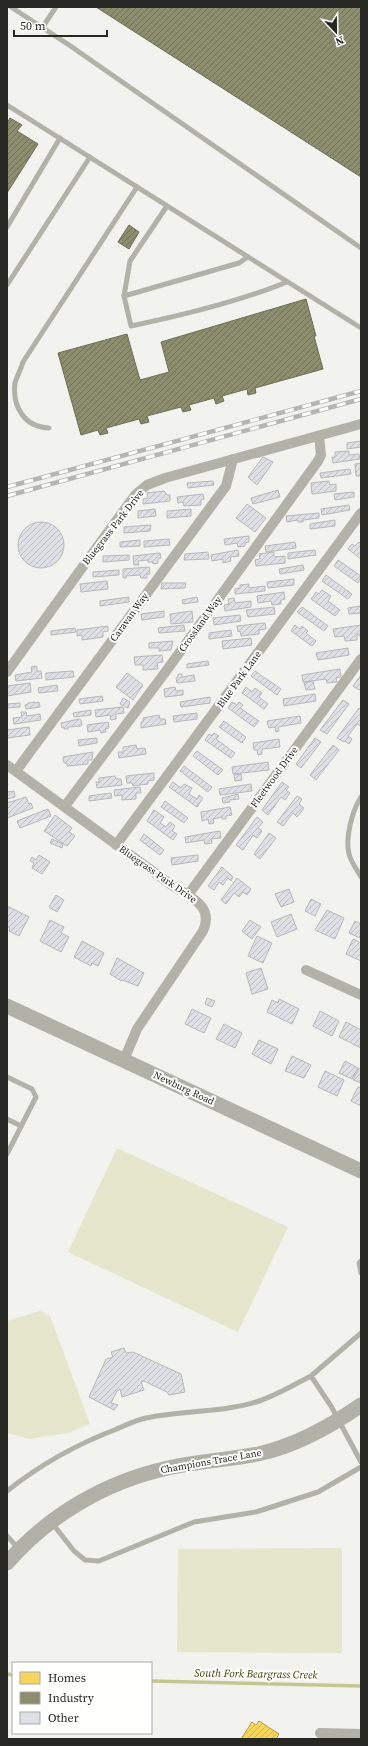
<svg xmlns="http://www.w3.org/2000/svg" width="368" height="1746" font-family="'Source Serif 4',serif">
  <style>
    .garden { fill: #e6e6cc }
    .homes { fill: url(#homes-hatch); stroke: #b8a14b }
    .industry { fill: url(#industry-hatch); stroke: #6e6e58 }
    .lines { fill: none; stroke-linecap: round; stroke-linejoin: round }
    .stream { stroke: #c6c693; stroke-width: 3.5 }
    .building { fill: url(#building-hatch); stroke: #b8b8b8 }
    .lane { stroke: #b2b2a8; stroke-width: 5 }
    .street { stroke: #b2b2a8; stroke-width: 10 }
    .secondary { stroke: #b1b1a7; stroke-width: 15 }
    .rail-casing { stroke: #b6b6b0; stroke-width: 4.5 }
    .rail { stroke: #fffffe; stroke-width: 3; stroke-dasharray: 9; stroke-linecap: butt }
    .labels { text-anchor: middle; dominant-baseline: central; stroke-width: 4; stroke-linejoin: round; paint-order: stroke }
    .street-label { font-size: 10px; fill: #272724; stroke: #fffffe }
    .water-label { font-size: 11px; font-style: italic; fill: #3e3c01; stroke: #fffffe }
  </style>
  <defs>
    <pattern id="homes-hatch" width="6" height="6" patternUnits="userSpaceOnUse"><rect width="6" height="6" fill="#f6d55c"/><path d="M-1 1l2-2M0 6l6-6M5 7l2-2" fill="none" stroke="#d3b750"/></pattern>
    <pattern id="industry-hatch" width="6" height="6" patternUnits="userSpaceOnUse"><rect width="6" height="6" fill="#8c8c6e"/><path d="M-1 1l2-2M0 6l6-6M5 7l2-2" fill="none" stroke="#72725a"/></pattern>
    <pattern id="building-hatch" width="6" height="6" patternUnits="userSpaceOnUse"><rect width="6" height="6" fill="#dfe0e6"/><path d="M-1 1l2-2M0 6l6-6M5 7l2-2" fill="none" stroke="#bfc0c5"/></pattern>
  </defs>
  <rect width="100%" height="100%" fill="#f2f2ee"/>
  <!-- garden -->
  <g class="garden">
    <polygon points="117,1148 288,1227 238,1332 68,1252"/>
    <polygon points="40,1311 50,1316 90,1424 68,1433 30,1439 7,1433 7,1321"/>
    <polygon points="342,1548 342,1653 177,1652 178,1549"/>
  </g>
  <!-- homes -->
  <polygon class="homes" points="259,1721 279,1734 276,1739 241,1739 252,1722 256,1725"/>
  <!-- industry -->
  <g class="industry">
    <polygon points="96,7 361,7 361,177"/>
    <polygon points="10,118 22,125 17,131 38,144 7,193 7,123"/>
    <polygon points="129,225 139,232 129,249 118,242"/>
    <polygon points="306,299 316,336 314,336 323,369 255,388 256,393 248,395 247,389 222,396 224,401 216,404 214,398 189,405 191,410 183,412 181,407 147,416 149,422 141,424 139,419 106,428 108,433 100,435 98,430 81,435 58,353 127,334 140,380 169,372 161,342"/>
  </g>
  <g class="lines">
    <!-- stream -->
    <g class="stream">
      <polyline points="7,1674 13,1675"/>
      <polyline points="151,1681 361,1686"/>
    </g>
  </g>
  <!-- building -->
  <g class="building">
    <polygon points="361,441 361,447 347,449 347,443"/>
    <polygon points="349,451 349,455 359,454 360,459 333,463 332,457 335,457 335,452"/>
    <polygon points="263,457 273,462 257,485 248,477"/>
    <polygon points="361,463 361,476 356,476 355,464"/>
    <polygon points="350,469 351,474 321,478 320,473"/>
    <polygon points="213,481 214,485 188,488 187,483"/>
    <polygon points="329,481 330,485 336,484 336,491 312,494 311,483"/>
    <polygon points="278,490 280,497 253,504 251,498"/>
    <polygon points="164,491 167,495 170,495 170,501 143,504 143,499 148,498 147,493"/>
    <polygon points="354,492 354,497 335,500 334,494"/>
    <polygon points="203,494 204,499 201,500 201,505 184,506 183,502 178,503 177,497"/>
    <polygon points="247,504 266,518 255,532 236,518"/>
    <polygon points="349,505 350,510 322,515 321,509"/>
    <polygon points="155,509 156,516 138,518 138,511"/>
    <polygon points="191,509 191,516 167,518 167,511"/>
    <polygon points="319,513 319,518 303,520 303,522 298,522 298,520 287,522 286,516"/>
    <polygon points="335,520 335,526 310,529 310,524"/>
    <circle cx="41" cy="545" r="23"/>
    <polygon points="151,525 150,531 124,533 124,527"/>
    <polygon points="249,536 249,542 245,543 245,546 238,547 237,543 225,545 224,539"/>
    <polygon points="169,539 170,545 144,547 144,541"/>
    <polygon points="140,540 140,546 120,547 120,542"/>
    <polygon points="295,542 296,548 266,552 265,546"/>
    <polygon points="359,542 361,544 361,559 348,549 352,544 355,546"/>
    <polygon points="238,550 239,556 230,557 231,561 223,563 223,559 212,561 211,555"/>
    <polygon points="315,550 316,555 288,559 288,553"/>
    <polygon points="208,552 209,559 184,560 185,554"/>
    <polygon points="274,552 274,557 285,556 285,563 256,566 255,560 260,559 259,554"/>
    <polygon points="160,553 161,558 158,559 158,563 153,564 153,562 148,562 148,560 138,561 139,565 134,565 133,556"/>
    <polygon points="129,555 129,560 103,562 103,556"/>
    <polygon points="338,560 361,576 358,583 334,566"/>
    <polygon points="303,565 304,570 280,574 279,569"/>
    <polygon points="149,567 150,574 147,574 147,578 141,578 140,575 126,576 126,578 123,578 123,569"/>
    <polygon points="119,570 119,575 93,577 93,572"/>
    <polygon points="326,575 352,594 348,599 322,581"/>
    <polygon points="294,579 294,585 268,588 267,582"/>
    <polygon points="107,581 108,589 81,592 80,584"/>
    <polygon points="162,583 186,583 185,588 161,589"/>
    <polygon points="249,584 249,588 265,586 265,591 235,594 235,589 240,588 240,585"/>
    <polygon points="322,590 331,596 328,601 340,610 335,616 311,599 316,592 319,594"/>
    <polygon points="284,592 285,599 281,600 281,604 272,605 271,601 258,603 257,596"/>
    <polygon points="129,597 129,602 100,606 100,601"/>
    <polygon points="197,597 198,602 183,604 182,600"/>
    <polygon points="234,598 235,603 251,601 251,607 225,611 224,605 229,604 228,599"/>
    <polygon points="361,606 361,613 349,614 348,608"/>
    <polygon points="274,607 275,614 248,617 246,610"/>
    <polygon points="302,607 328,626 324,631 297,612"/>
    <polygon points="164,611 164,617 142,620 141,614"/>
    <polygon points="192,611 193,622 171,624 170,614"/>
    <polygon points="240,615 241,621 214,625 213,618"/>
    <polygon points="265,623 266,629 259,630 259,634 241,636 240,631 238,632 237,626"/>
    <polygon points="184,625 185,631 159,633 158,628"/>
    <polygon points="295,625 300,629 302,626 308,631 306,633 316,641 312,646 291,631"/>
    <polygon points="361,625 361,636 359,636 359,634 357,634 357,640 345,641 344,636 335,637 333,629"/>
    <polygon points="108,626 108,631 103,632 103,637 82,640 82,635 77,636 77,630"/>
    <polygon points="75,628 76,632 51,635 51,631"/>
    <polygon points="231,630 232,636 209,639 209,633"/>
    <polygon points="251,638 252,645 223,649 222,641"/>
    <polygon points="173,641 171,650 159,651 159,648 149,648 149,643"/>
    <polygon points="348,648 349,655 318,660 316,653"/>
    <polygon points="162,655 163,662 157,663 158,669 143,670 143,665 135,665 134,657"/>
    <polygon points="208,661 209,665 187,668 187,664"/>
    <polygon points="37,666 37,671 41,671 42,678 16,681 15,675 32,672 31,667"/>
    <polygon points="340,669 341,677 336,678 337,682 327,683 326,679 303,682 302,675"/>
    <polygon points="73,671 74,677 46,680 46,673"/>
    <polygon points="255,671 281,689 277,695 251,676"/>
    <polygon points="127,673 143,685 133,700 116,687"/>
    <polygon points="178,674 182,674 182,677 194,675 195,681 177,683 176,678 178,677"/>
    <polygon points="361,675 361,688 359,690 353,686"/>
    <polygon points="313,681 315,689 306,690 304,683"/>
    <polygon points="30,683 31,692 7,696 7,686"/>
    <polygon points="57,685 58,691 39,693 38,688"/>
    <polygon points="175,687 176,691 183,690 183,695 165,697 164,689"/>
    <polygon points="246,687 252,692 255,688 262,693 259,697 268,704 264,709 242,693"/>
    <polygon points="315,694 316,701 284,706 283,699"/>
    <polygon points="102,696 103,701 80,704 79,699"/>
    <polygon points="210,697 210,703 181,707 180,702"/>
    <polygon points="123,698 130,702 128,708 120,704"/>
    <polygon points="343,700 349,704 327,734 320,730"/>
    <polygon points="35,702 36,703 39,702 40,707 26,709 25,705 28,704 28,703"/>
    <polygon points="232,702 237,705 239,702 243,705 240,708 259,721 254,727 228,708"/>
    <polygon points="20,703 20,707 7,708 7,704"/>
    <polygon points="123,707 124,713 116,714 116,719 111,720 110,715 96,717 95,710"/>
    <polygon points="359,708 361,709 361,726 357,724 348,736 352,739 349,744 345,741 344,742 337,738"/>
    <polygon points="91,710 91,715 74,717 73,713"/>
    <polygon points="21,712 26,712 27,716 40,714 41,720 14,724 13,718 22,717"/>
    <polygon points="197,713 197,719 174,722 173,716"/>
    <polygon points="159,715 160,719 165,719 166,724 141,728 141,722 143,722 143,718"/>
    <polygon points="300,716 301,723 278,727 279,731 276,732 275,727 269,728 267,721"/>
    <polygon points="79,719 81,720 82,725 80,726 68,727 68,729 64,729 64,727 62,728 61,723"/>
    <polygon points="224,721 246,737 242,743 219,727"/>
    <polygon points="108,722 109,728 105,729 106,732 101,733 100,730 88,732 87,725"/>
    <polygon points="29,727 30,735 7,738 7,730"/>
    <polygon points="214,733 219,736 216,739 235,753 231,758 205,740 209,734 211,736"/>
    <polygon points="97,738 97,743 79,746 78,740"/>
    <polygon points="315,738 321,742 301,768 296,764"/>
    <polygon points="279,739 280,747 262,749 262,754 258,755 257,750 254,750 253,743"/>
    <polygon points="136,745 137,749 145,748 146,754 119,758 118,752 123,752 123,747"/>
    <polygon points="333,745 339,750 316,780 310,775"/>
    <polygon points="197,751 223,770 218,775 193,756"/>
    <polygon points="93,752 92,760 88,760 88,764 67,766 67,763 64,763 63,757"/>
    <polygon points="268,762 269,770 233,774 232,767"/>
    <polygon points="184,766 212,787 208,792 180,771"/>
    <polygon points="154,773 154,780 148,781 148,784 133,786 132,783 127,783 126,776"/>
    <polygon points="241,774 242,780 235,781 234,775"/>
    <polygon points="115,776 116,779 121,779 122,785 97,788 96,782 99,782 99,778"/>
    <polygon points="173,782 181,788 184,784 192,788 189,794 197,799 199,795 203,798 197,807 169,787"/>
    <polygon points="282,782 289,787 286,790 290,793 285,800 281,797 268,815 262,810"/>
    <polygon points="251,784 252,791 220,795 219,789"/>
    <polygon points="140,787 141,793 136,793 136,799 122,800 122,795 115,796 114,790"/>
    <polygon points="14,791 15,797 7,799 7,792"/>
    <polygon points="111,793 112,798 89,801 89,796"/>
    <polygon points="238,794 239,799 229,800 230,802 223,803 222,798"/>
    <polygon points="297,796 302,799 299,804 304,808 297,817 293,813 283,826 277,822"/>
    <polygon points="26,797 29,804 31,803 33,808 7,818 7,803"/>
    <polygon points="165,801 188,818 184,823 161,807"/>
    <polygon points="230,807 232,815 226,816 226,819 222,819 222,817 213,819 214,823 209,824 208,819 202,821 201,812"/>
    <polygon points="48,809 51,816 20,828 17,821"/>
    <polygon points="154,810 164,817 160,823 166,827 170,822 175,826 172,831 177,834 173,840 147,821"/>
    <polygon points="55,815 72,828 69,832 75,836 67,846 44,831"/>
    <polygon points="257,817 263,822 258,828 262,831 257,838 253,835 243,850 236,845"/>
    <polygon points="220,831 221,838 211,839 212,843 205,844 204,840 186,843 185,837"/>
    <polygon points="269,833 276,838 260,859 254,854"/>
    <polygon points="144,834 164,850 160,855 140,840"/>
    <polygon points="52,839 63,844 62,848 50,843"/>
    <polygon points="39,855 50,862 42,874 32,868 34,863 30,861 32,857 36,860"/>
    <polygon points="198,855 198,861 172,865 171,858"/>
    <polygon points="222,867 233,877 231,881 228,878 223,885 219,882 214,890 208,886"/>
    <polygon points="237,878 251,889 247,895 243,892 239,897 234,893 226,904 221,900"/>
    <polygon points="289,889 294,902 281,907 275,894"/>
    <polygon points="56,895 64,900 57,912 49,907"/>
    <polygon points="311,899 321,904 315,916 305,911"/>
    <polygon points="7,906 29,917 19,936 9,931 10,928 7,926"/>
    <polygon points="327,910 344,918 335,939 315,930"/>
    <polygon points="291,914 297,929 277,937 271,922"/>
    <polygon points="50,920 64,927 61,933 69,937 61,952 40,941"/>
    <polygon points="250,920 261,927 252,939 242,931"/>
    <polygon points="355,921 361,924 360,938 349,933"/>
    <polygon points="257,936 272,943 263,963 248,956"/>
    <polygon points="353,939 361,943 361,961 346,954"/>
    <polygon points="82,941 104,953 98,966 92,963 91,966 74,957"/>
    <polygon points="117,958 144,973 138,986 122,980 121,981 110,974"/>
    <polygon points="261,968 268,989 252,994 246,973"/>
    <polygon points="207,998 215,1001 212,1007 205,1004"/>
    <polygon points="279,999 299,1009 292,1024 267,1012 272,1000 278,1003"/>
    <polygon points="192,1009 211,1018 204,1033 185,1024"/>
    <polygon points="320,1011 339,1021 332,1036 313,1026"/>
    <polygon points="346,1022 361,1030 361,1048 339,1037"/>
    <polygon points="224,1024 242,1033 235,1048 216,1039"/>
    <polygon points="259,1040 278,1049 271,1064 252,1054"/>
    <polygon points="292,1056 311,1065 304,1078 285,1071"/>
    <polygon points="345,1061 358,1068 352,1079 339,1073"/>
    <polygon points="359,1068 361,1069 361,1083 353,1080"/>
    <polygon points="325,1071 344,1080 337,1096 318,1087"/>
    <polygon points="358,1087 361,1088 361,1106 351,1101"/>
    <polygon points="124,1348 126,1353 133,1352 181,1374 185,1392 169,1395 167,1392 144,1381 141,1382 144,1390 122,1397 120,1389 117,1391 111,1403 118,1405 114,1410 89,1397 106,1359 113,1357 111,1352"/>
  </g>
  <g class="lines">
    <!-- lane -->
    <g class="lane">
      <polyline points="11,7 69,45 361,248"/>
      <polyline points="42,28 56,7"/>
      <polyline points="7,105 361,328"/>
      <polyline points="7,227 60,138"/>
      <path d="M 248,257 L 239,263 L 124,296 L 131,326 C 184,315 238,302 287,282"/>
      <polyline points="7,285 90,157"/>
      <polyline points="124,296 130,261 167,206"/>
      <path d="M 49,428 C 24,427 12,406 15,383 C 17,376 21,369 23,362 L 137,187"/>
      <path d="M 361,797 C 352,811 345,838 349,854 C 351,862 357,870 361,877"/>
      <polyline points="7,1077 32,1089 36,1097 7,1154"/>
      <polyline points="7,1119 21,1126"/>
      <polyline points="361,1261 359,1263 361,1273"/>
      <polyline points="361,1333 311,1376 331,1406 361,1462"/>
      <path d="M 7,1491 C 41,1464 77,1444 117,1429 C 126,1425 136,1420 146,1418 C 182,1410 221,1413 256,1402 C 276,1396 293,1385 311,1376"/>
      <polyline points="52,1523 74,1551 85,1560 99,1561 194,1522 256,1512 318,1492 361,1467"/>
      <polyline points="7,1536 19,1549"/>
    </g>
    <!-- street -->
    <g class="street">
      <polyline points="7,672 84,565 136,494 147,485 165,478 361,424"/>
      <path d="M 7,765 L 173,886 C 192,898 214,906 203,931 L 137,1029 L 124,1060"/>
      <polyline points="16,771 226,486 233,459"/>
      <polyline points="65,806 164,674 318,461 321,455 319,436"/>
      <polyline points="116,845 361,513"/>
      <polyline points="188,895 361,659"/>
      <polyline points="306,970 361,995"/>
      <polyline points="320,1733 361,1734"/>
    </g>
    <!-- secondary -->
    <g class="secondary">
      <polyline points="7,1006 361,1171"/>
      <path d="M 7,1563 C 49,1515 105,1482 168,1468 C 198,1461 228,1460 258,1454 C 295,1446 331,1426 361,1405"/>
    </g>
    <!-- rail casing -->
    <g class="rail-casing">
      <g id="rail">
        <polyline points="7,487 361,391"/>
        <polyline points="7,496 361,399"/>
      </g>
    </g>
    <!-- rail -->
    <use href="#rail" class="rail"/>
  </g>
  <g class="labels">
    <!-- street labels -->
    <g class="street-label">
      <text transform="translate(113 527) rotate(-52)">Bluegrass Park Drive</text>
      <text transform="translate(129 617) rotate(-54)">Caravan Way</text>
      <text transform="translate(200 624) rotate(-54)">Crossland Way</text>
      <text transform="translate(239 679) rotate(-54)">Blue Park Lane</text>
      <text transform="translate(274 777) rotate(-54)">Fleetwood Drive</text>
      <text transform="translate(158 874) rotate(35)">Bluegrass Park Drive</text>
      <text transform="translate(184 1088) rotate(25)">Newburg Road</text>
      <text transform="translate(211 1461) rotate(-10)">Champions Trace Lane</text>
    </g>
    <!-- water labels -->
    <g class="water-label">
      <text transform="translate(256 1674) rotate(1)">South Fork Beargrass Creek</text>
    </g>
  </g>
  <!-- border -->
  <rect width="368" height="1746" fill="none" stroke="#272724" stroke-width="16"/>
  <!-- legend -->
  <rect x="12" y="1662" width="140" height="72" fill="#fffffe" stroke="#a9a9a7"/>
  <rect x="20" y="1672" width="20" height="12" fill="#f6d55c" stroke="#a9a9a7"/>
  <text x="48" y="1682" font-size="12" fill="#272724">Homes</text>
  <rect x="20" y="1692" width="20" height="12" fill="#8c8c6e" stroke="#a9a9a7"/>
  <text x="48" y="1702" font-size="12" fill="#272724">Industry</text>
  <rect x="20" y="1712" width="20" height="12" fill="#dfe0e6" stroke="#a9a9a7"/>
  <text x="48" y="1722" font-size="12" fill="#272724">Other</text>
  <!-- north arrow -->
  <g transform="translate(336 32) rotate(158)" stroke="#fffffe" stroke-width="3" paint-order="stroke">
  <path d="M0-3L7 15L0 10L-7 15Z" fill="#272724"/>
  <text y="-6" font-size="11" font-weight="bold" text-anchor="middle" fill="#272724">N</text>
  </g>
  <!-- scale -->
  <path d="M14 30v6h93v-6" fill="none" stroke="#272724" stroke-width="2"/>
  <text x="20" y="30" font-size="12" fill="#272724" stroke="#fffffe" stroke-width="3" paint-order="stroke">50 m</text>
</svg>
